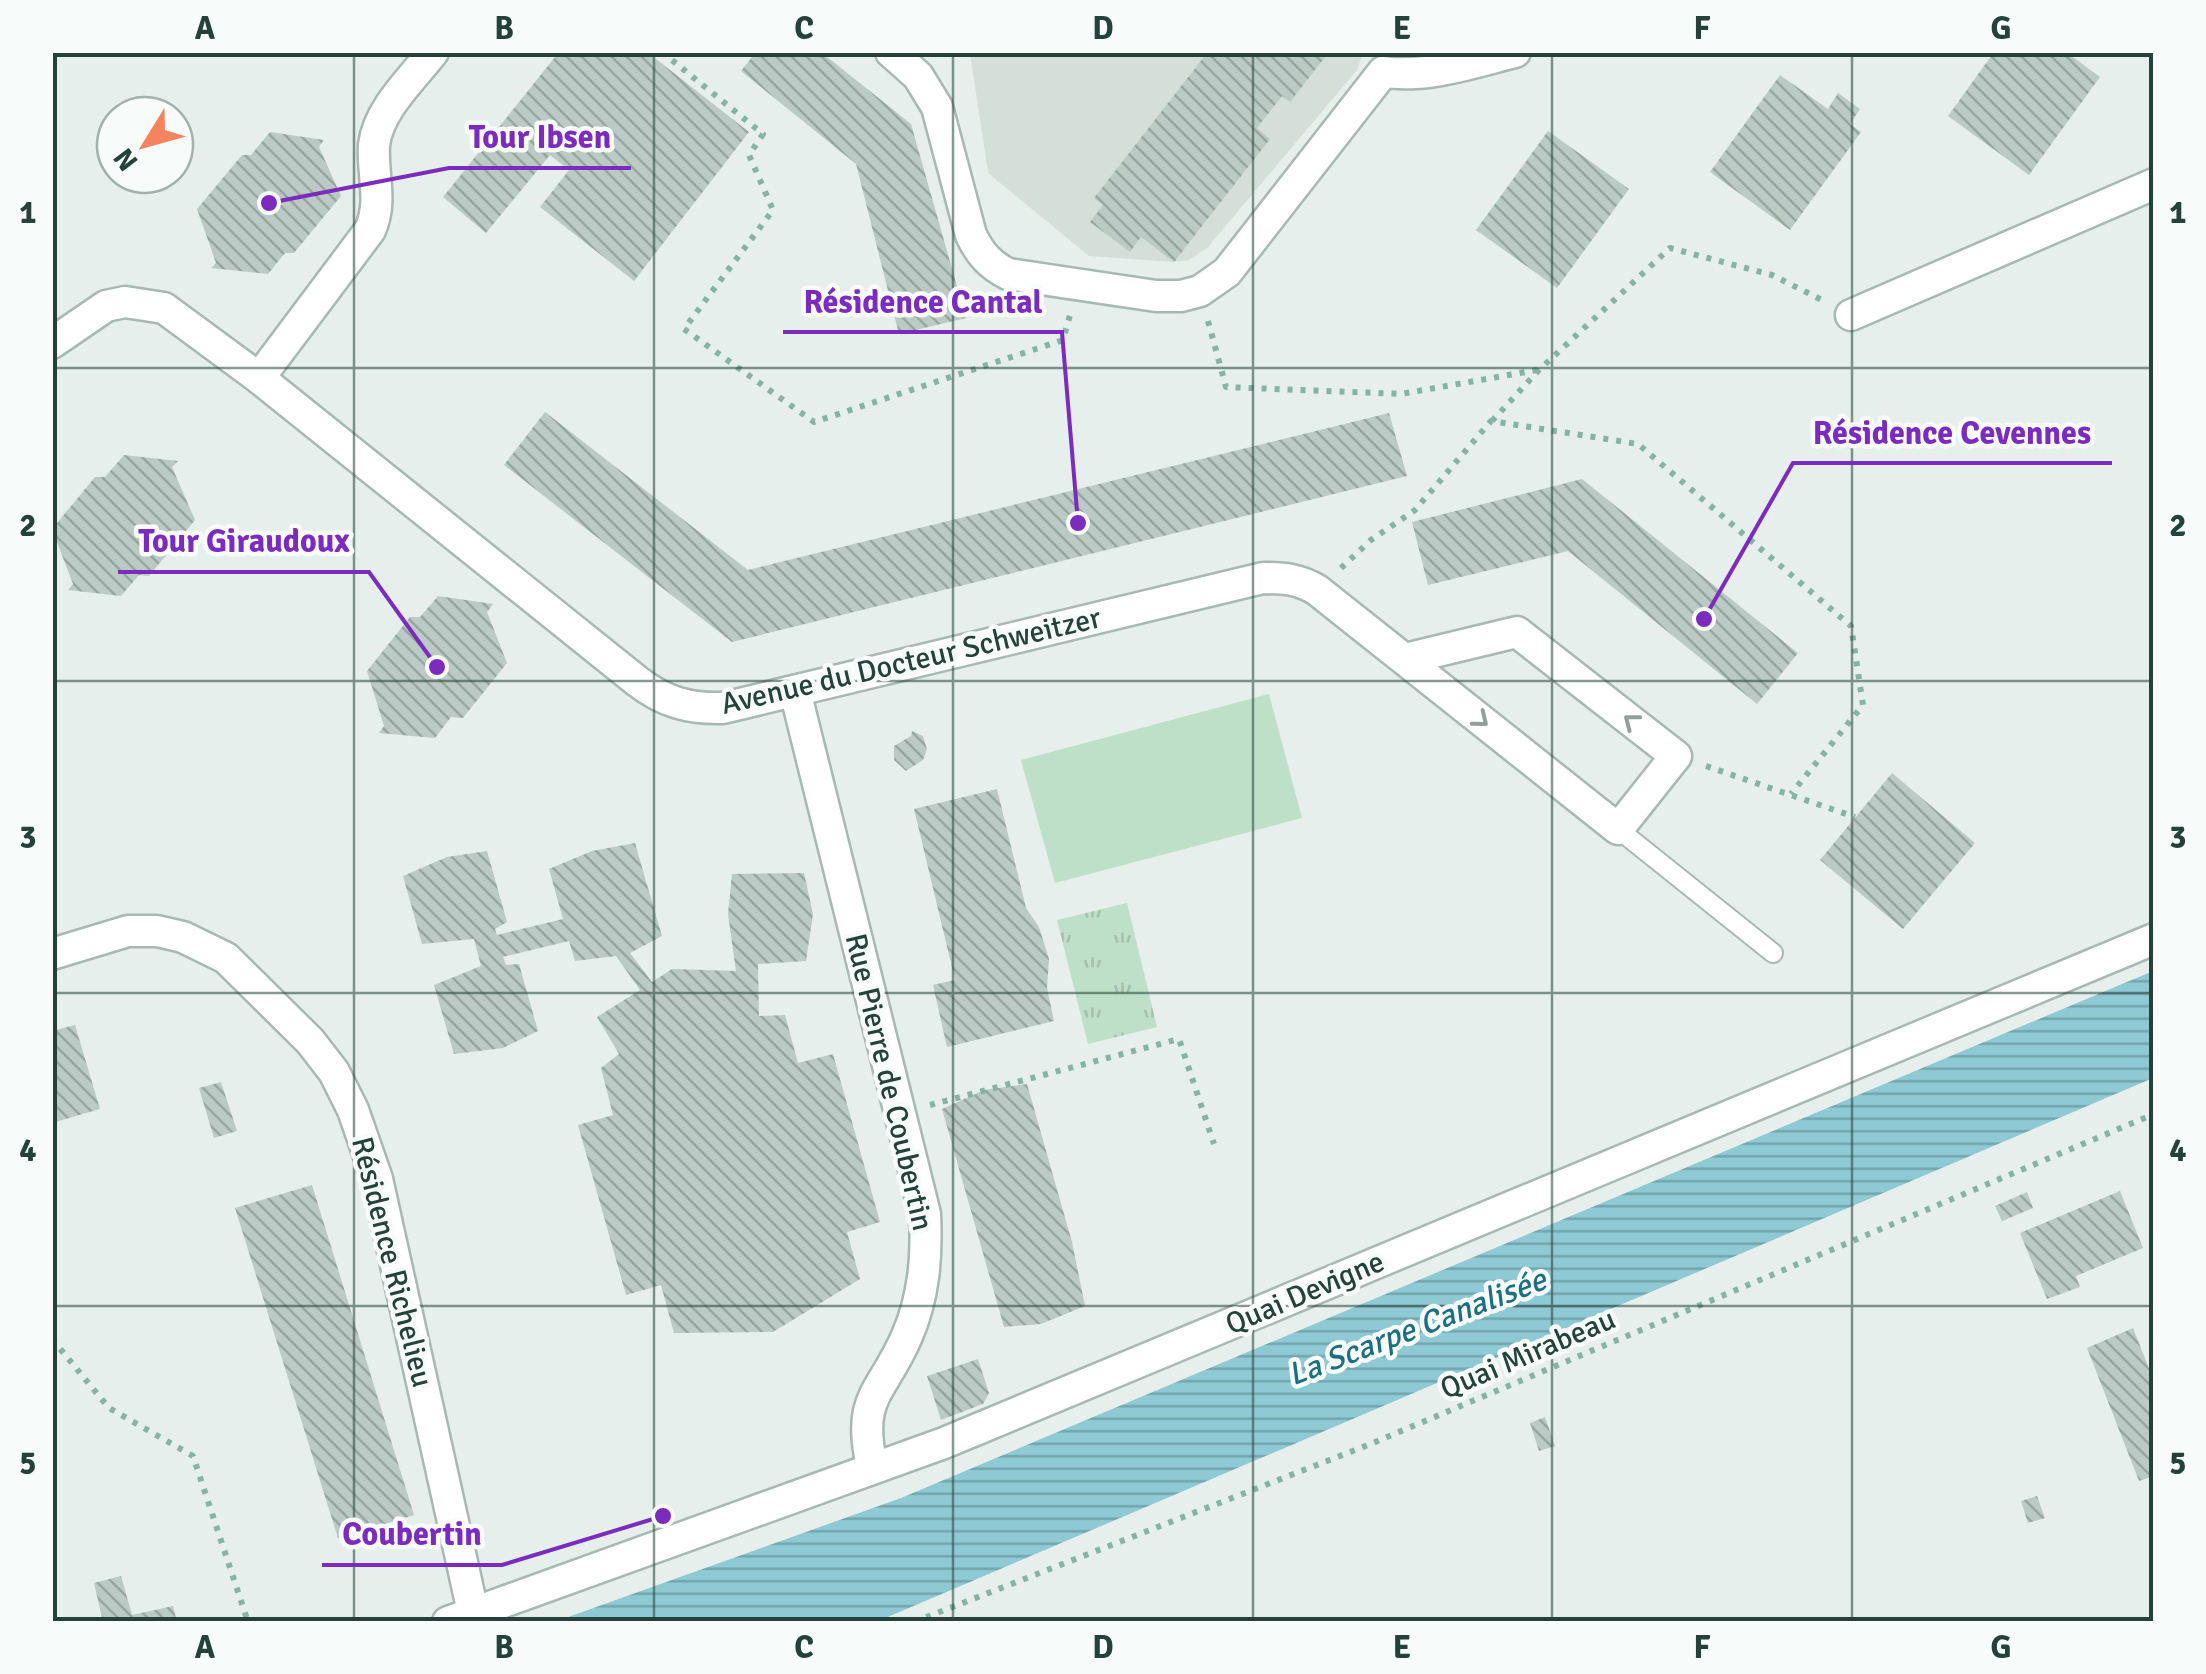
<svg xmlns="http://www.w3.org/2000/svg" width="2206" height="1674" font-family="Signika,sans-serif">
  <style>
    .built { fill: #d4dfda }
    .grass { fill: #bfe0c8 }
    .park { fill: url(#park-tufts) }
    .water { fill: url(#water-rules) }
    .building { fill: url(#building-back-hatch) }
    .lines { fill: none; stroke-linecap: round; stroke-linejoin: round }
    .lane-casing { stroke: #a8b8b2; stroke-width: 22 }
    .street-casing { stroke: #a8b8b2; stroke-width: 35 }
    .path { stroke: #86b3a5; stroke-width: 6; stroke-dasharray: 5 8; stroke-linecap: butt }
    .lane { stroke: #fff; stroke-width: 18 }
    .street { stroke: #fff; stroke-width: 30 }
    .oneway { stroke: #92a09c }
    .grid { fill: none; stroke: #24423a; stroke-width: 2.5; stroke-opacity: 0.55 }
    .labels { text-anchor: middle; dominant-baseline: central; stroke-width: 9; stroke-linejoin: round; paint-order: stroke }
    .street-label { font-size: 30px; fill: #24423a; stroke: #f7fbf9 }
    .water-label { font-size: 32px; font-style: italic; fill: #1c6f80; stroke: #f7fbf9 }
    .leader { fill: none; stroke: #7b2cbf; stroke-width: 4 }
    .callout-dot { fill: #7b2cbf; stroke: #f7fbf9; stroke-width: 4 }
    .callout-label { font-size: 32px; text-anchor: middle; font-weight: bold; fill: #7b2cbf; stroke: #f7fbf9; stroke-width: 9; stroke-linejoin: round; paint-order: stroke }
    .neatline { fill: none; stroke: #24423a; stroke-width: 4 }
    .grid-label { font-size: 32px; text-anchor: middle; font-weight: bold; fill: #24423a }
  </style>
  <defs>
    <pattern id="park-tufts" width="24" height="20" patternUnits="userSpaceOnUse" patternTransform="scale(2.5)"><rect width="24" height="20" fill="#bfe0c8"/><path d="M3 7l-1-3M5 7V3M7 7l1-3M15 17l-1-3M17 17v-4M19 17l1-3" fill="none" stroke="#a4c1ad"/></pattern>
    <pattern id="water-rules" width="6" height="5" patternUnits="userSpaceOnUse" patternTransform="scale(2.5)"><rect width="6" height="5" fill="#8ec9d4"/><path d="M0 2.5h6" fill="none" stroke="#74a5ad"/></pattern>
    <pattern id="building-back-hatch" width="6" height="6" patternUnits="userSpaceOnUse" patternTransform="scale(2.5)"><rect width="6" height="6" fill="#bbcac4"/><path d="M-1 5l2 2M0 0l6 6M5-1l2 2" fill="none" stroke="#98a6a0"/></pattern>
  </defs>
  <rect width="100%" height="100%" fill="#e6efeb"/>
  <!-- built -->
  <polygon class="built" points="970,53 1363,53 1357,70 1207,248 1189,260 1174,262 1089,256 988,173"/>
  <!-- grass -->
  <polygon class="grass" points="1269,694 1302,818 1055,883 1021,760"/>
  <!-- park -->
  <polygon class="park" points="1127,903 1157,1027 1088,1044 1057,920"/>
  <!-- water -->
  <polygon class="water" points="2153,971 2153,1078 890,1616 876,1622 557,1621 901,1498"/>
  <!-- building -->
  <g class="building">
    <polygon points="559,52 647,52 749,132 634,281 540,207 569,170 550,155 486,233 443,197"/>
    <polygon points="756,52 821,52 911,124 966,318 899,334 856,164 741,71"/>
    <polygon points="1197,52 1329,52 1290,102 1282,96 1257,128 1270,139 1174,262 1141,237 1130,252 1090,222 1103,205 1094,198 1203,58"/>
    <polygon points="1994,52 2066,52 2100,77 2029,175 1948,116"/>
    <polygon points="1780,75 1828,109 1838,93 1860,109 1850,124 1861,132 1790,230 1710,172"/>
    <polygon points="1548,131 1629,189 1557,288 1476,230"/>
    <polygon points="270,132 324,140 319,147 341,196 294,253 285,253 268,274 211,268 216,263 197,209 242,155 251,155"/>
    <polygon points="545,412 748,570 1389,413 1407,476 732,642 504,465"/>
    <polygon points="124,455 178,461 172,467 195,520 149,576 139,575 121,596 68,590 73,584 52,529 95,477 105,477"/>
    <polygon points="1582,479 1798,653 1757,704 1568,551 1428,585 1412,522"/>
    <polygon points="438,596 493,604 487,612 507,663 463,718 451,717 435,738 379,733 384,726 367,671 410,617 420,617"/>
    <polygon points="912,731 923,736 927,749 923,760 906,771 894,760 894,746 911,736"/>
    <polygon points="1892,773 1975,843 1903,929 1820,860"/>
    <polygon points="997,789 1026,908 1039,927 1049,959 1047,988 1054,1021 947,1047 933,985 955,980 914,809"/>
    <polygon points="635,843 662,936 630,953 652,982 672,969 736,971 728,914 732,874 804,873 813,914 806,961 758,964 759,1016 785,1015 798,1063 833,1054 880,1222 847,1232 860,1279 773,1332 674,1333 661,1285 626,1295 578,1125 613,1115 601,1068 619,1054 597,1017 640,990 616,956 575,961 569,941 503,957 506,965 519,964 538,1031 503,1048 454,1054 434,985 481,966 474,939 422,944 403,876 447,857 487,851 507,922 495,929 497,935 563,919 549,869 592,851"/>
    <polygon points="75,1025 100,1109 52,1123 52,1031"/>
    <polygon points="221,1082 237,1131 214,1138 199,1088"/>
    <polygon points="1027,1084 1072,1242 1085,1306 1041,1324 1004,1327 942,1109 984,1090"/>
    <polygon points="312,1185 414,1515 338,1538 235,1208"/>
    <polygon points="2120,1191 2143,1248 2076,1276 2080,1287 2047,1299 2020,1233"/>
    <polygon points="2027,1192 2033,1208 2002,1221 1995,1206"/>
    <polygon points="2133,1328 2154,1381 2154,1476 2139,1481 2087,1348"/>
    <polygon points="978,1359 989,1393 983,1404 941,1420 927,1376"/>
    <polygon points="1545,1417 1555,1446 1539,1451 1530,1423"/>
    <polygon points="2037,1496 2045,1518 2028,1523 2021,1501"/>
    <polygon points="121,1576 132,1615 173,1606 177,1622 103,1622 94,1583"/>
  </g>
  <g class="lines">
    <!-- lane casing -->
    <g class="lane-casing">
      <polyline id="lane" points="1618,829 1773,953"/>
    </g>
    <!-- street casing -->
    <g class="street-casing">
      <g id="street">
        <path d="M 891,52 L 918,76 L 937,107 L 971,235 C 980,254 990,265 1008,274 L 1156,296 L 1181,296 L 1200,291 L 1227,272 L 1383,72 C 1428,78 1471,63 1515,52"/>
        <polyline points="1851,315 2154,184"/>
        <path d="M 52,343 L 106,306 L 125,302 L 164,308 L 259,378 L 637,681 C 664,702 689,709 723,708 L 1263,578 C 1284,578 1299,579 1317,590 L 1618,829 L 1676,756 L 1517,632 L 1405,659"/>
        <path d="M 259,378 L 370,230 C 383,201 372,175 374,145 C 378,110 412,79 433,52"/>
        <path d="M 795,691 L 925,1214 C 927,1257 924,1297 907,1336 C 882,1394 856,1396 872,1466"/>
        <polyline points="52,954 128,931 157,931 183,937 226,958 310,1041 334,1072 353,1110 377,1179 473,1612"/>
        <polyline points="448,1622 944,1443 2154,939"/>
      </g>
    </g>
    <!-- path -->
    <g class="path">
      <polyline points="662,52 763,134 749,155 773,210 684,329 814,422 1063,340 1070,315"/>
      <polyline points="1208,321 1226,387 1401,394 1537,370"/>
      <polyline points="1492,421 1539,370 1670,248 1772,275 1824,301"/>
      <polyline points="1341,568 1371,540 1415,510 1491,421 1638,444 1851,626 1863,705 1791,794"/>
      <polyline points="1706,766 1855,817"/>
      <polyline points="930,1105 1179,1039 1214,1144"/>
      <polyline points="52,1339 109,1408 193,1456 248,1622"/>
      <polyline points="914,1622 1368,1445 2154,1114"/>
    </g>
    <!-- lane -->
    <use href="#lane" class="lane"/>
    <!-- street -->
    <use href="#street" class="street"/>
  </g>
  <!-- one-way arrows -->
  <defs><path id="oneway-chevron" d="M-2-3.5L2.5 0L-2 3.5" fill="none" stroke-width="1.6" stroke-linecap="round" stroke-linejoin="round" transform="scale(2.5)"/></defs>
  <g class="oneway">
    <use href="#oneway-chevron" transform="translate(1481 720) rotate(39)"/>
    <use href="#oneway-chevron" transform="translate(1631 721) rotate(-142)"/>
  </g>
  <!-- grid -->
  <path class="grid" d="M 354,52 L 354,1622M 654,52 L 654,1622M 953,52 L 953,1622M 1253,52 L 1253,1622M 1552,52 L 1552,1622M 1852,52 L 1852,1622M 52,368 L 2154,368M 52,681 L 2154,681M 52,993 L 2154,993M 52,1306 L 2154,1306"/>
  <g class="labels">
    <!-- street labels -->
    <g class="street-label">
      <text transform="translate(911 661) rotate(-13)">Avenue du Docteur Schweitzer</text>
      <text transform="translate(889 1082) rotate(77)">Rue Pierre de Coubertin</text>
      <text transform="translate(392 1262) rotate(76)">Résidence Richelieu</text>
      <text transform="translate(1305 1293) rotate(-23)">Quai Devigne</text>
      <text transform="translate(1528 1354) rotate(-23)">Quai Mirabeau</text>
    </g>
    <!-- water labels -->
    <g class="water-label">
      <text transform="translate(1417 1327) rotate(-21)">La Scarpe Canalisée</text>
    </g>
  </g>
  <!-- callouts -->
  <path class="leader" d="M269 203L449 168H631M1078 523L1062 332H783M1704 619L1793 463H2112M437 667L369 572H118M663 1516L502 1565H322"/>
  <g class="callout-dot">
    <circle cx="269" cy="203" r="10"/>
    <circle cx="1078" cy="523" r="10"/>
    <circle cx="1704" cy="619" r="10"/>
    <circle cx="437" cy="667" r="10"/>
    <circle cx="663" cy="1516" r="10"/>
  </g>
  <g class="callout-label">
    <text x="540" y="148">Tour Ibsen</text>
    <text x="923" y="313">Résidence Cantal</text>
    <text x="1952" y="444">Résidence Cevennes</text>
    <text x="244" y="552">Tour Giraudoux</text>
    <text x="412" y="1545">Coubertin</text>
  </g>
  <!-- border -->
  <rect width="2206" height="1674" fill="none" stroke="#f7fbf9" stroke-width="110"/>
  <!-- north arrow -->
  <g transform="translate(145 145) rotate(233)"><circle r="48" fill="#f7fbf9" stroke="#a3b1ad" stroke-width="2.5"/>
  <path d="M0-8L18 38L0 25L-18 38Z" fill="#f4845f"/>
  <text y="-15" font-size="28" font-weight="bold" text-anchor="middle" fill="#24423a">N</text>
  </g>
  <rect x="55" y="55" width="2096" height="1564" class="neatline"/>
  <g class="grid-label">
    <text x="205" y="39">A</text>
    <text x="504" y="39">B</text>
    <text x="804" y="39">C</text>
    <text x="1103" y="39">D</text>
    <text x="1402" y="39">E</text>
    <text x="1702" y="39">F</text>
    <text x="2001" y="39">G</text>
    <text x="28" y="223">1</text>
    <text x="2178" y="223">1</text>
    <text x="28" y="536">2</text>
    <text x="2178" y="536">2</text>
    <text x="28" y="848">3</text>
    <text x="2178" y="848">3</text>
    <text x="28" y="1161">4</text>
    <text x="2178" y="1161">4</text>
    <text x="28" y="1474">5</text>
    <text x="2178" y="1474">5</text>
    <text x="205" y="1658">A</text>
    <text x="504" y="1658">B</text>
    <text x="804" y="1658">C</text>
    <text x="1103" y="1658">D</text>
    <text x="1402" y="1658">E</text>
    <text x="1702" y="1658">F</text>
    <text x="2001" y="1658">G</text>
  </g>
</svg>
